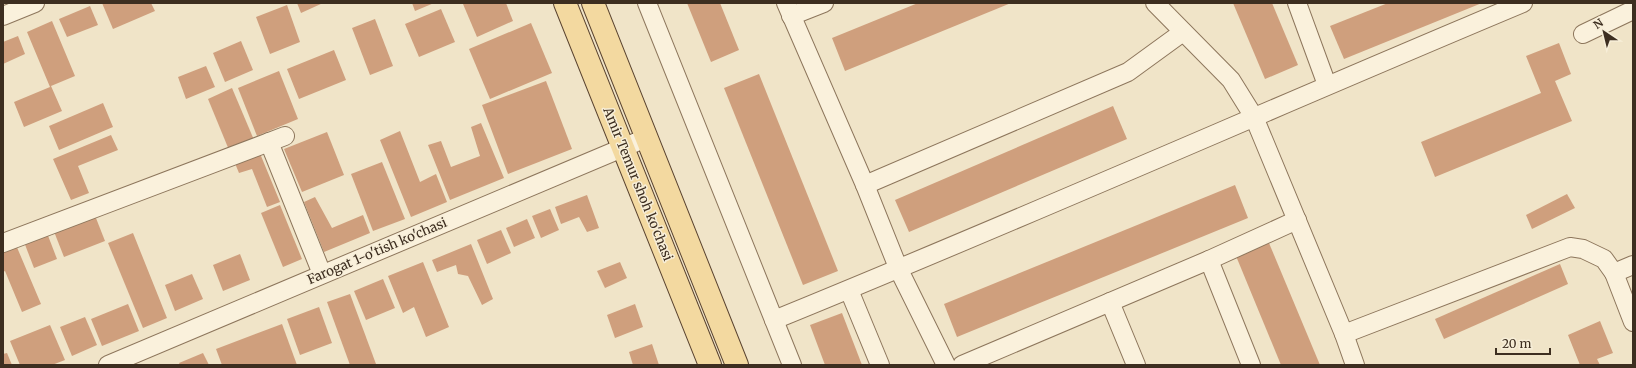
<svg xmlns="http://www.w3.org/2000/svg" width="1636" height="368" font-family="Merriweather,serif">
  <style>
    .building { fill: #cf9f7d }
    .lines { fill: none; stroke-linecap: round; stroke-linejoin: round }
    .minor-casing { stroke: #8d765c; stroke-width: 20 }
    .major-casing { stroke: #5b4430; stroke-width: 24 }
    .minor { stroke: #faf1dc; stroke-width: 18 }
    .major { stroke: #f3d9a0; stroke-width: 22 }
    .labels { text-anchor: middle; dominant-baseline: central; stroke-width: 3; stroke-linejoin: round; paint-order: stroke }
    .street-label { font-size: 13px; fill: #3d2e20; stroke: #f7eed8 }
  </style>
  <rect width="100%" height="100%" fill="#f0e4c8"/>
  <!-- building -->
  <g class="building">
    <polygon points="102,3 151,3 155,11 113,29"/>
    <polygon points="297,3 323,3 301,13"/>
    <polygon points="412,3 434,3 415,11"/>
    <polygon points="506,3 513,21 477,37 463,4"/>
    <polygon points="687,3 720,3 739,50 711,62"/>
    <polygon points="918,3 1011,3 845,71 832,38"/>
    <polygon points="1233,3 1272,3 1298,65 1265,79"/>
    <polygon points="1388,3 1482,3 1344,59 1330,26"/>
    <polygon points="287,5 300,42 270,54 256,17"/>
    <polygon points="90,6 98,25 67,37 59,19"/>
    <polygon points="441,9 455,42 419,57 405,24"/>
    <polygon points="375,19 393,66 370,75 352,28"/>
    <polygon points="52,21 75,76 51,86 62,111 24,127 14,102 50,87 27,32"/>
    <polygon points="531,23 552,73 490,99 469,49"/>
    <polygon points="18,36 25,54 3,64 3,42"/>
    <polygon points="241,41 253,70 225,82 213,53"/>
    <polygon points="1559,43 1571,74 1555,81 1572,121 1435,177 1421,142 1541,93 1526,56"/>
    <polygon points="334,50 346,80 299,99 287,69"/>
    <polygon points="206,66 215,87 186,99 178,77"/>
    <polygon points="279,71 298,119 257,136 238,88"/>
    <polygon points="759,74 838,271 803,285 724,88"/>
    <polygon points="546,81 572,149 508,174 482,105"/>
    <polygon points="232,88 254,140 229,150 208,99"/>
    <polygon points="103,103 113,127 59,150 49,126"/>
    <polygon points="1113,106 1127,139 909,232 895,200"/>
    <polygon points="481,123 504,178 450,200 428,145 441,141 451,167 480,156 471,127"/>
    <polygon points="400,131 420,182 436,174 447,202 411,217 380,140"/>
    <polygon points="327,132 344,175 302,192 284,149"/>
    <polygon points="111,135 118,150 78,166 89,193 71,200 53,159"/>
    <polygon points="259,151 280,202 267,207 252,169 239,173 234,161"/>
    <polygon points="382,162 405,219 373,231 351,174"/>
    <polygon points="1235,185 1248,218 957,337 944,304"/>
    <polygon points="1567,194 1575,208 1532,229 1526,215"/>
    <polygon points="587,195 599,228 587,232 579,217 561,224 555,207"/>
    <polygon points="315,197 332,228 363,215 370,233 324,252 304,202"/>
    <polygon points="280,205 302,259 283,267 261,213"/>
    <polygon points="550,209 559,230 541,238 532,216"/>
    <polygon points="94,213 105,241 64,257 53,229"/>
    <polygon points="527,219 535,238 514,247 506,228"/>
    <polygon points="501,230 511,253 487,264 477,240"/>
    <polygon points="47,233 57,259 34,268 24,242"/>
    <polygon points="133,233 167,318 143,328 108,243"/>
    <polygon points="1269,243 1320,365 1281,365 1236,256"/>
    <polygon points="471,244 493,299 482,305 468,276 458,274 456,265 437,272 432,260"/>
    <polygon points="16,245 41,304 22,312 5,271 3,272 3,250"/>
    <polygon points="240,254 250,280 223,291 213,265"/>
    <polygon points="423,262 449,327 426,337 414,307 403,313 388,276"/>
    <polygon points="620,262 627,278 605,288 597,271"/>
    <polygon points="1560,264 1568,284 1444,339 1435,319"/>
    <polygon points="192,274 203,299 175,311 165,285"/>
    <polygon points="383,279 395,308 366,320 354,291"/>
    <polygon points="350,294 376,364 373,365 350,365 327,302"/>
    <polygon points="128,304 139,331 102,346 91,319"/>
    <polygon points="635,304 643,327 615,338 607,315"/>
    <polygon points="319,307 332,343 300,355 287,319"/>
    <polygon points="842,313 862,365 825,365 810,325"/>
    <polygon points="85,317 97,345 72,356 60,327"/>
    <polygon points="1600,321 1613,353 1597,359 1600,365 1580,365 1568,335"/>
    <polygon points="282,324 297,365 222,365 216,349"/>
    <polygon points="50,325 65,360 52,365 20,365 10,341"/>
    <polygon points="652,344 659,365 633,365 629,352"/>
    <polygon points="7,353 12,365 3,365 3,354"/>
    <polygon points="203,353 209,365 180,365 179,363"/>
  </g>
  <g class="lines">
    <!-- minor casing -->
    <g class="minor-casing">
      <g id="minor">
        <polyline points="647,3 792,365"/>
        <polyline points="786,3 865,185 899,270 946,365"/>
        <polyline points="1155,3 1231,80 1254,117 1344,334 1355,365"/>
        <polyline points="1297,3 1327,85"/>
        <polyline points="3,16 35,3"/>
        <polyline points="791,16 824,3"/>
        <polyline points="1583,34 1633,10"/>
        <polyline points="269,142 322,274"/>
        <polyline points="865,185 1128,72 1183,32"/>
        <polyline points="3,243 285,136"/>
        <polyline points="1209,260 1297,220"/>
        <polyline points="1614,273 1633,322"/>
        <polyline points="849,290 880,365"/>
        <polyline points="1110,302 1136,365"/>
        <path d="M 774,320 C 1025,218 1272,108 1523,3"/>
        <polyline points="1344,334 1570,247 1583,249 1604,259 1614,273 1633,265"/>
        <polyline points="108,365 646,138"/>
        <polyline points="962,365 1209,260 1251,365"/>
      </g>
    </g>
    <!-- major casing -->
    <g class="major-casing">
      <g id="major">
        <polyline points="565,3 710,365"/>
        <polyline points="593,3 737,365"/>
      </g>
    </g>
    <!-- minor -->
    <use href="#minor" class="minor"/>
    <!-- major -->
    <use href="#major" class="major"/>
  </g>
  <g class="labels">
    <!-- street labels -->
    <g class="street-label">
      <text transform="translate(638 184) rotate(68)">Amir Temur shoh ko'chasi</text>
      <text transform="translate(377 251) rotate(-23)">Farogat 1-o'tish ko'chasi</text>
    </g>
  </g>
  <!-- border -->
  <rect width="1636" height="368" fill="none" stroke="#3d2e20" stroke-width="8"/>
  <!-- north arrow -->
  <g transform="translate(1604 32) rotate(325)" stroke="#f7eed8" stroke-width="3" paint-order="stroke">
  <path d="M0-3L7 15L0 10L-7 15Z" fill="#3d2e20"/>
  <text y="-6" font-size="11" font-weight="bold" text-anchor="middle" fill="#3d2e20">N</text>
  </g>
  <!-- scale -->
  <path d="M1496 348v6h54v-6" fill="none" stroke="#3d2e20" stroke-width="2"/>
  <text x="1502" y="348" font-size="12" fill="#3d2e20" stroke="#f7eed8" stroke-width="3" paint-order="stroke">20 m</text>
</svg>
